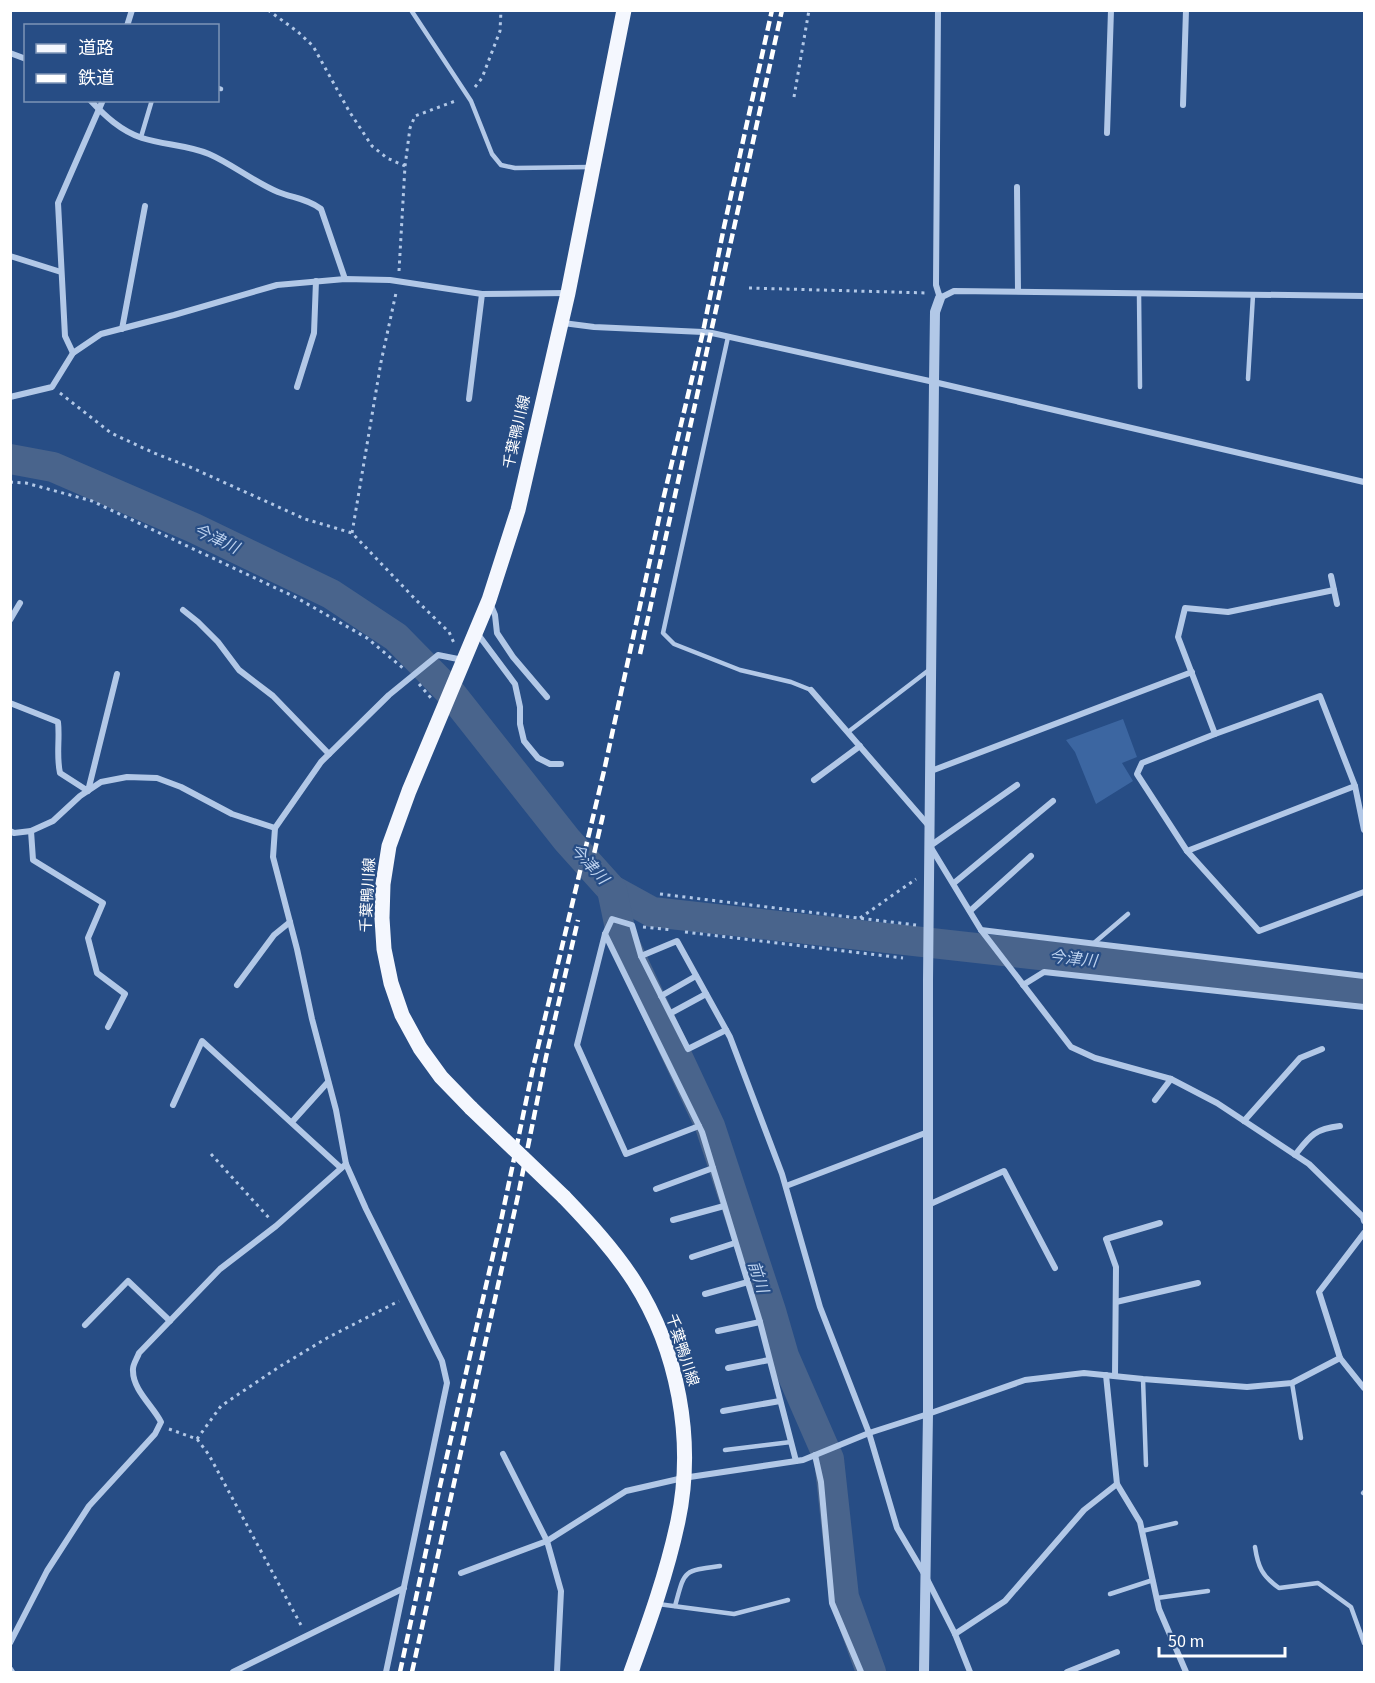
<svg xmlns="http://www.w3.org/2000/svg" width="1375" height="1683" font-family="'Source Sans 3','Noto Sans JP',sans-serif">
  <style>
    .green { fill: #3c66a1 }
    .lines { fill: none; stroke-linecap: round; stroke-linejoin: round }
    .river { stroke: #49648c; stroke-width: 30 }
    .path { stroke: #b2c8e7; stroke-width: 3; stroke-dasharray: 3 4.5; stroke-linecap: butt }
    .service { stroke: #b2c8e7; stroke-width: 4.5 }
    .minor { stroke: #b2c8e7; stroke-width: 6 }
    .tertiary { stroke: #b2c8e7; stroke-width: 10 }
    .primary { stroke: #f4f7fe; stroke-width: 15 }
    .rail { stroke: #fff; stroke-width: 4.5; stroke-dasharray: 10 4.5; stroke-linecap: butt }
    .primary-bridge { stroke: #f4f7fe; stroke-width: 15 }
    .labels { text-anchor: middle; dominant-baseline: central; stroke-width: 4.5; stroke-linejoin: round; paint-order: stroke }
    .street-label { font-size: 15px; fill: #fff; stroke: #274d85 }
    .water-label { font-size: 16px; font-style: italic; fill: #bdd2ef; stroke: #274d85 }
  </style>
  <rect width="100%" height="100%" fill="#274d85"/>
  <!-- green -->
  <polygon class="green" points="1123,719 1137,757 1122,763 1133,781 1096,804 1075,752 1066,740"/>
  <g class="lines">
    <!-- river -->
    <g class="river">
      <polyline points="10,459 53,467 194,528 331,594 396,637 450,692 567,840 612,890 652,912 1364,991"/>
      <polyline points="612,890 622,938 710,1126 771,1311 784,1356 829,1459 844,1597 871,1672"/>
    </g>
    <!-- path -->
    <g class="path">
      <polyline points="268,10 298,32 313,46 349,111 372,146 387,158 405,166"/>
      <polyline points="475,87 482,78 500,31 501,10"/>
      <polyline points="794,97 809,10"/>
      <polyline points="399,271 405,166 410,128 415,116 458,100"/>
      <polyline points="749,288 928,293"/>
      <polyline points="60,393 111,433 154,453 190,467 305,519 352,533 416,600 449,632 454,643"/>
      <polyline points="10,482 26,483 92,501 297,598 367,638 404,669"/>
      <polyline points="352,533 381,362 396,293"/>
      <polyline points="419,684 431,698"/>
      <polyline points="660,894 916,925"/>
      <polyline points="860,918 916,879"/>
      <polyline points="643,927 672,930"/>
      <polyline points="685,932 903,958"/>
      <polyline points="211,1154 269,1218"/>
      <polyline points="169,1429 197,1439 209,1455 302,1627"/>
      <polyline points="197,1439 221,1406 279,1367 327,1338 399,1301"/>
    </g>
    <!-- service -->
    <g class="service">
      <polyline points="411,10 471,101 492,154 501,165 515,168 591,167"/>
      <polyline points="218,88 221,89"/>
      <polyline points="141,137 152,100"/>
      <polyline points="1139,293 1140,387"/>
      <polyline points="728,337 663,633 674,644 740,670 791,682 811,690"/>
      <polyline points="1248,379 1253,295"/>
      <polyline points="848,732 929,670"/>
      <polyline points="1094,943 1128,914"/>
      <polyline points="1143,1379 1146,1465"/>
      <polyline points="1292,1383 1301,1438"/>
      <polyline points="725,1450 791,1442"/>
      <polyline points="1363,1493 1364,1492"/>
      <polyline points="1142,1531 1176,1523"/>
      <path d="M 1255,1547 C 1258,1567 1262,1576 1279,1588 L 1318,1583 L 1351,1607 L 1364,1643"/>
      <polyline points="1110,1594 1153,1580"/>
      <polyline points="1157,1598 1208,1591"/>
      <polyline points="658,1604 734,1614 788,1600"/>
      <path d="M 675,1606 C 685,1570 682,1571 720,1566"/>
    </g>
    <!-- minor -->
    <g class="minor">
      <polyline points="938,10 936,285 940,298 954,291 1364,296"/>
      <polyline points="127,26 132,10"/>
      <polyline points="10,53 26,59"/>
      <path d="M 90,100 C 105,116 121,131 142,138 C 164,145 188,145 209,154 C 232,164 254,182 278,192 C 293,198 308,199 321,209 L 345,279"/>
      <polyline points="1183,105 1186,10"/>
      <polyline points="1107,133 1111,10"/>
      <polyline points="1017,187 1018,291"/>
      <polyline points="10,256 61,272"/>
      <polyline points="563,323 594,327 703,332 712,333 934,382 1364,482"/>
      <polyline points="122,329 145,206"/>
      <polyline points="73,353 65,336 58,203 103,100"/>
      <polyline points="297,387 314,333 316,281"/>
      <polyline points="10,397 52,387 73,353 101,334 174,315 277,285 345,279 390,280 482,294 567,293"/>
      <polyline points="469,399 482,294"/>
      <polyline points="1331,576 1337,604"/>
      <polyline points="490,603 495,615 497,633 513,657 547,697"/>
      <polyline points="183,610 198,622 218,642 239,670 273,696 329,754"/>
      <polyline points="10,620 20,603"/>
      <polyline points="477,633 515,684 520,707 520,724 524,741 538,758 550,764 561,764"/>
      <polyline points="811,690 929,826"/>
      <path d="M 10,703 L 58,722 C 60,739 56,755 60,773 L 88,791 L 117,674"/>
      <polyline points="1215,734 1178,637 1185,608 1228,612 1334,590"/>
      <polyline points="931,771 1192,672"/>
      <polyline points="814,780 860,746"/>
      <polyline points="1017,785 930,846 981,930 1071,1047 1095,1058 1171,1079 1217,1103 1309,1164 1363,1217 1364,1221"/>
      <polyline points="1364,830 1355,786 1320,696 1215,734 1142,763 1137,774 1187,851 1259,931 1364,892"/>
      <polyline points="10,831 14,833 31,831 53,821 80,796 101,782 127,777 157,778 181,787 232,814 275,828"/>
      <polyline points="31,831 33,860 103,903 88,938 97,973 125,994 108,1027"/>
      <polyline points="1187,851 1355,786"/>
      <polyline points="954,883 1053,801"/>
      <polyline points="970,911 1031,856"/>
      <polyline points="981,930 1364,976"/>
      <polyline points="605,934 702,1132 760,1322 796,1461"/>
      <polyline points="641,956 677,941 730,1037 782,1174 820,1307 869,1433 897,1528 926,1577 955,1634 970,1672"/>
      <polyline points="237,985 274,935 290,922"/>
      <polyline points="1023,985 1044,972 1364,1007"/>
      <polyline points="661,996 696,976"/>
      <polyline points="671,1013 706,994"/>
      <polyline points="1155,1100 1171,1079"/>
      <polyline points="173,1105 202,1041 341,1168"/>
      <polyline points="1244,1121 1300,1058 1322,1049"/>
      <polyline points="292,1122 328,1082"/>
      <polyline points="699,1126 626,1154 577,1045 605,934 612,919 632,925 641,956 688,1049 726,1030"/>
      <path d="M 1295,1155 C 1310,1136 1314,1129 1340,1126"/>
      <polyline points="786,1186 928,1132"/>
      <polyline points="656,1189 713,1168"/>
      <polyline points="928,1205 1004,1171 1055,1268"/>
      <polyline points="673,1220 724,1206"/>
      <polyline points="1364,1233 1319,1292 1340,1358 1364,1388"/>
      <polyline points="692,1257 735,1243"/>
      <polyline points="705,1294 748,1282"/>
      <polyline points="1116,1302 1198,1283"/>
      <polyline points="85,1325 128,1281 170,1321"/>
      <polyline points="718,1331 760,1322"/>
      <polyline points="728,1368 769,1360"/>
      <polyline points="1106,1375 1117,1484 1140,1522 1159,1609 1186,1672"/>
      <polyline points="1115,1376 1116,1267 1106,1239 1160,1223"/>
      <polyline points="723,1411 780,1401"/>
      <polyline points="503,1454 547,1541 561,1591 557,1672"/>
      <polyline points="815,1455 821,1482 832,1603 861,1672"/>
      <polyline points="461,1573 547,1541 626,1491 683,1478 803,1460 869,1433 928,1414 1025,1380 1084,1373 1143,1379 1247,1387 1292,1383 1340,1358"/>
      <polyline points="955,1634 1005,1601 1084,1510 1117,1484"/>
      <path d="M 10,1643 L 47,1571 L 89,1506 L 155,1434 L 161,1422 C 153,1406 133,1390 133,1371 C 132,1365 137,1359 139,1353 L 220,1269 L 276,1226 L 346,1164"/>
      <polyline points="10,1669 12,1672"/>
      <polyline points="233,1672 404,1588"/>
      <polyline points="386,1672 447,1383 442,1361 366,1209 346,1164 336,1110 312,1019 297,949 273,857 275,828 321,762 389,695 438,655 463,660"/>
      <polyline points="1067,1672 1117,1652"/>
    </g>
    <!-- tertiary -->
    <polyline class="tertiary" points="924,1672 928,1414 928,980 934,382 935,312 940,298"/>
    <!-- primary -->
    <g class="primary">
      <polyline points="471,1108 441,1077 420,1048 402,1015 391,983 384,949 382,918 383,884 389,846 409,791 489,600 518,510 568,293 624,10"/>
      <path d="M 564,1197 C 589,1223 614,1250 634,1281 C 678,1350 695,1440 678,1521 C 667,1573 649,1623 631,1672"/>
    </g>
    <!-- rail -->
    <g class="rail">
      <polyline points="640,654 782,10"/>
      <polyline points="591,867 603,815"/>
      <polyline points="400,1672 440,1486 502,1216 533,1068 604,771 663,500 703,332 724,227 772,10"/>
      <polyline points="412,1672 519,1191 546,1057 578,920"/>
    </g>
    <!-- primary-bridge -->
    <polyline class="primary-bridge" points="471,1108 564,1197"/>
  </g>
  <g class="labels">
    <!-- street labels -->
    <g class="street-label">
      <text transform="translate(517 432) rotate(-77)">千葉鴨川線</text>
      <text transform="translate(368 895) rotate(-87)">千葉鴨川線</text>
      <text transform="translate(682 1350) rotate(72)">千葉鴨川線</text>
    </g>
    <!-- water labels -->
    <g class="water-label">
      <text transform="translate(216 539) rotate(25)">今津川</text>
      <text transform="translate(589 864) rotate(48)">今津川</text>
      <text transform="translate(1073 959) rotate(6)">今津川</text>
      <text transform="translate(758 1277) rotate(72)">前川</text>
    </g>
  </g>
  <!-- border -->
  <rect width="1375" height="1683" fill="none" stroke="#ffffff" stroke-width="24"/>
  <!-- legend -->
  <rect x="24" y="24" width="195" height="78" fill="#274d85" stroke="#7d94b6" stroke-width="1.5"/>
  <rect x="36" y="44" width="30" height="9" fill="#f4f7fe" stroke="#7d94b6" stroke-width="1.5"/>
  <text x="78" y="54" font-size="18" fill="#ffffff">道路</text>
  <rect x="36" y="74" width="30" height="9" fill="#ffffff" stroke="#7d94b6" stroke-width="1.5"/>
  <text x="78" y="84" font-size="18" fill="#ffffff">鉄道</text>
  <!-- scale -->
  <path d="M1159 1647v9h126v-9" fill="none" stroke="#ffffff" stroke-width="3"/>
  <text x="1168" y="1647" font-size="18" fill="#ffffff" stroke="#274d85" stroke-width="4.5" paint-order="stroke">50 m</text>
</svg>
